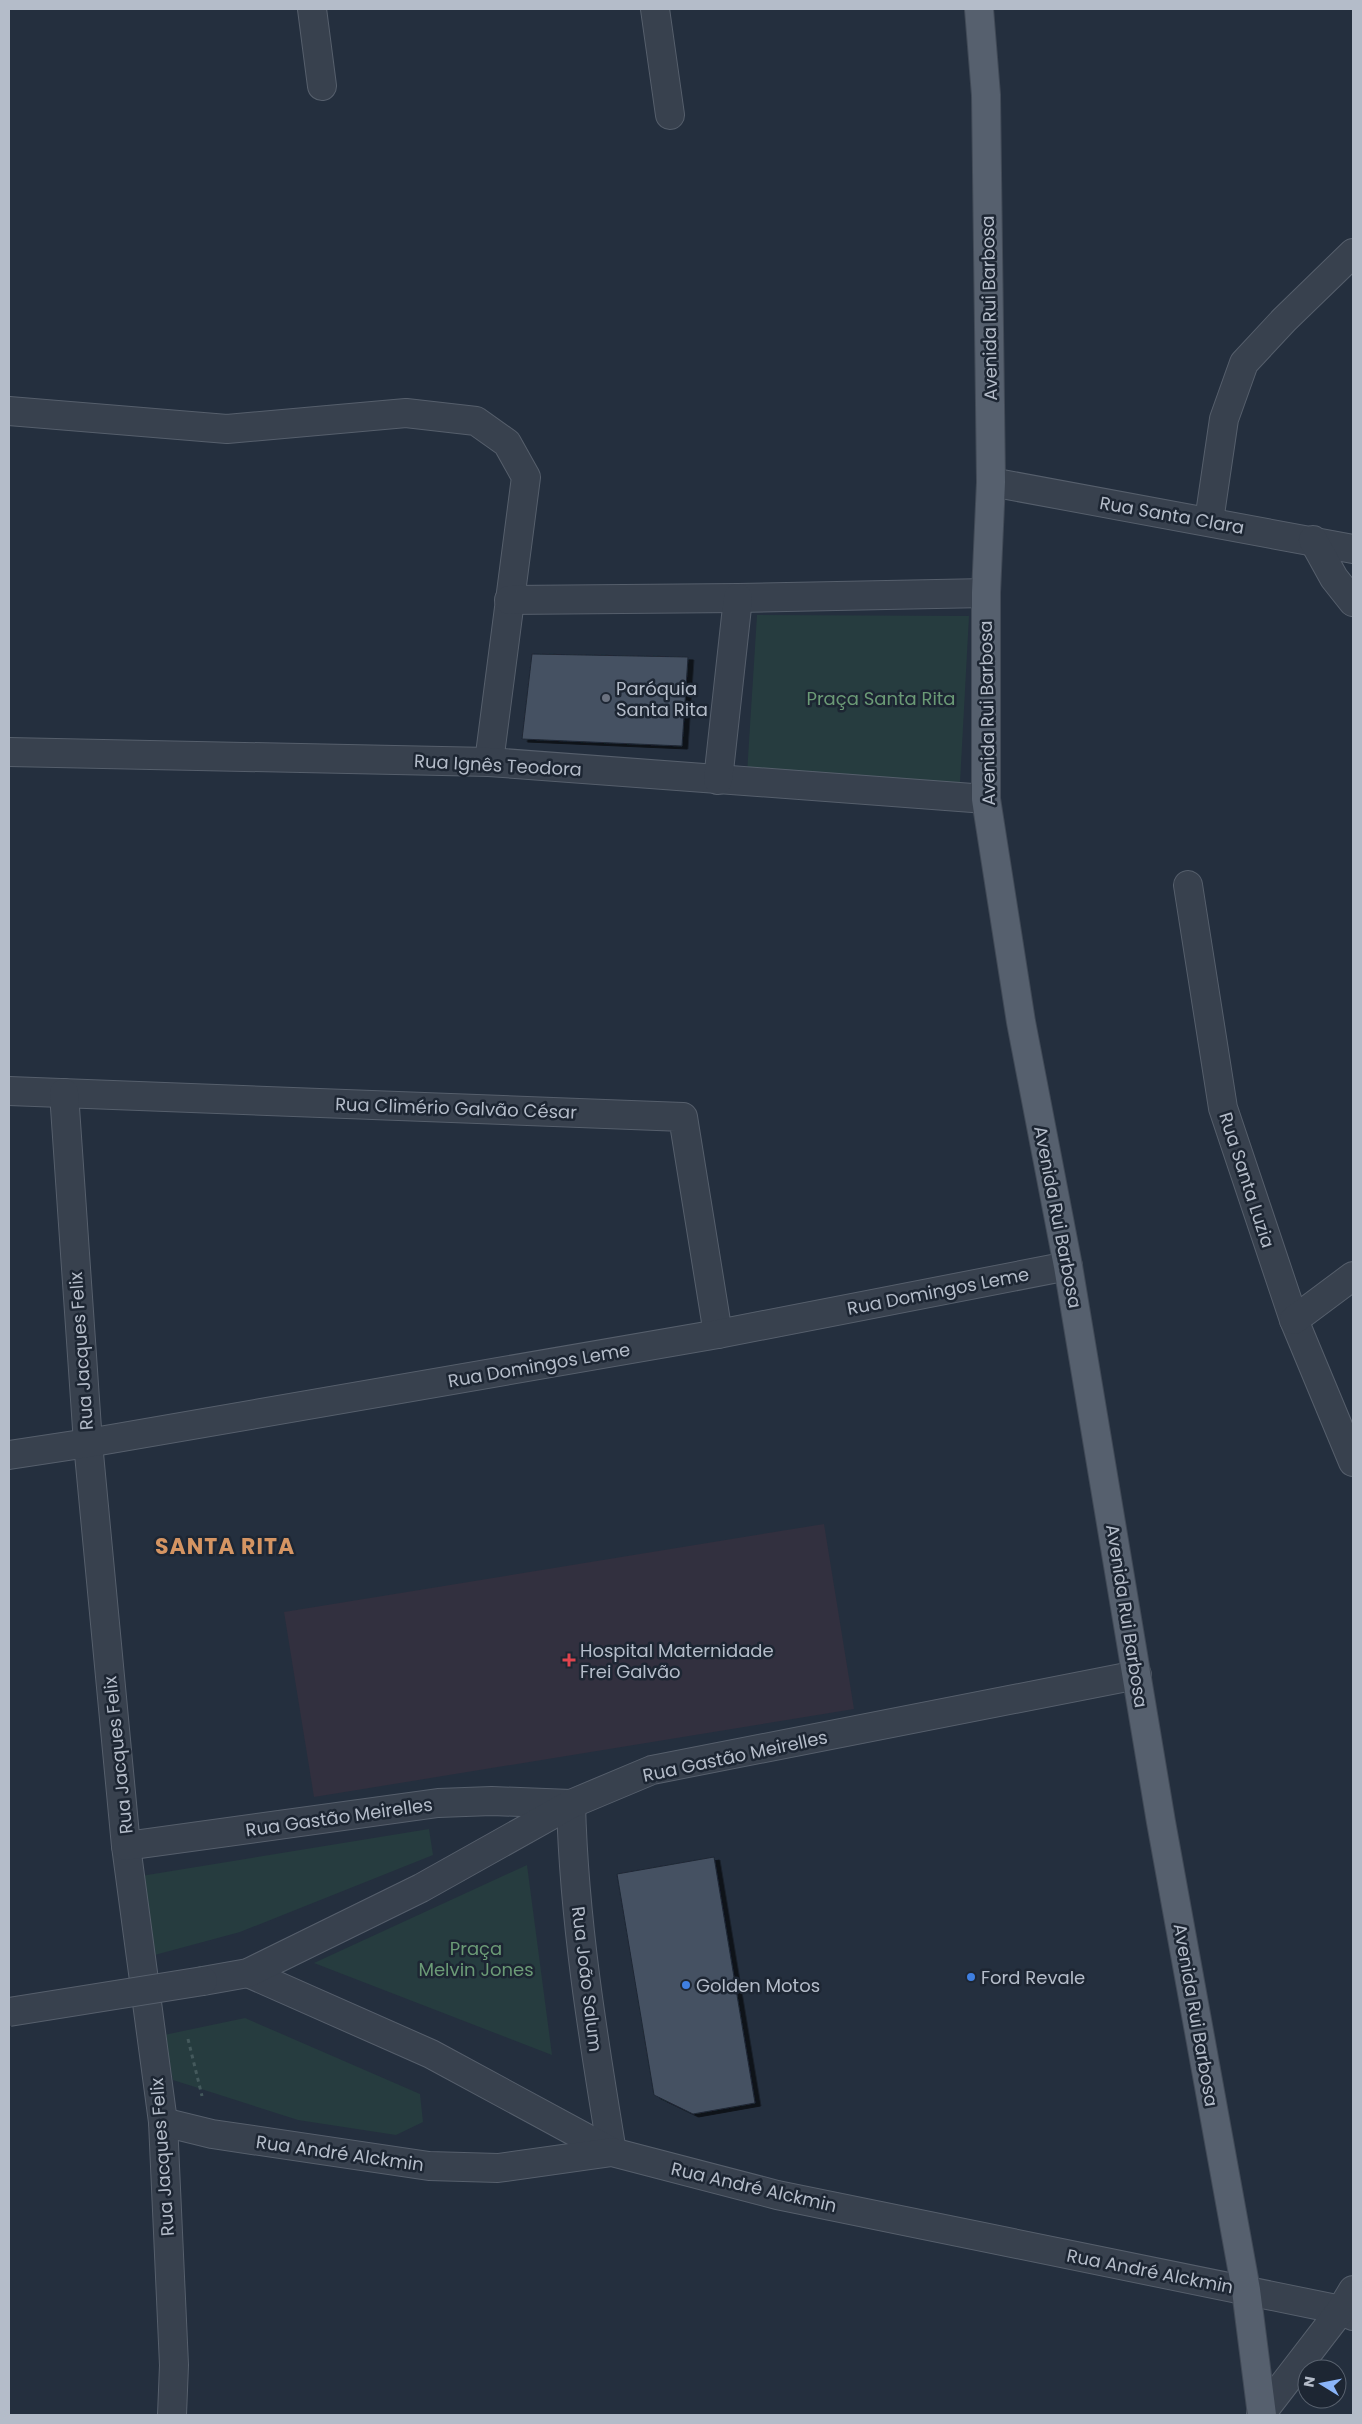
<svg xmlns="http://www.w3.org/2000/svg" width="1362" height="2424" font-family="Poppins,sans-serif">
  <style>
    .medical { fill: #32303f }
    .green { fill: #263c3f }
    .building { fill: #455162; stroke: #1f2835; filter: url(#shadow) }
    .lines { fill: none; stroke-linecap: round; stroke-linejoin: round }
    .minor-casing { stroke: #565f6c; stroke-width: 30 }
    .major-casing { stroke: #414a57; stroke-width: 30 }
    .path { stroke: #44595c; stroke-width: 3; stroke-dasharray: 4 4; stroke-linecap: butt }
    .minor { stroke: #38414e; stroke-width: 28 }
    .major { stroke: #56606e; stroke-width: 28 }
    .minor-bridge-casing { stroke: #565f6c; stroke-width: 30; stroke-linecap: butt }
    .minor-bridge { stroke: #38414e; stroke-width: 28 }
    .worship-dot { fill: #6b7280; stroke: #1d2633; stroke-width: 2 }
    .health-dot { fill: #e0444e; stroke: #1d2633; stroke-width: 2 }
    .shop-dot { fill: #3f7fe0; stroke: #1d2633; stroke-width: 2 }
    .labels { text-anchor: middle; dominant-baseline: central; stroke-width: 5; stroke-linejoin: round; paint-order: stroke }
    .street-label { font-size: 18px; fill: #b4bcc9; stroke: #1d2633 }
    .poi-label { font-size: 18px; fill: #b4bcc9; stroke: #1d2633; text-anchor: start }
    .park-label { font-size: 18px; fill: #6b9a76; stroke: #1d2633 }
    .district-label { font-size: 22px; font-weight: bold; letter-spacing: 1px; fill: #d59563; stroke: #1d2633 }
  </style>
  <defs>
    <filter id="shadow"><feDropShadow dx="5.5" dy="3" stdDeviation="0" flood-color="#0009"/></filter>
  </defs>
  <rect width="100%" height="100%" fill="#242f3e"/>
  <!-- medical -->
  <polygon class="medical" points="824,1524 854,1709 314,1797 284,1612"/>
  <!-- green -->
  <g class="green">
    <polygon points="757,615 969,616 960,783 747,774"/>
    <polygon points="429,1829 433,1855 240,1932 151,1956 141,1876"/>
    <polygon points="527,1865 552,2055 314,1963"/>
    <polygon points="245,2018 420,2094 423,2122 396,2135 298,2120 173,2080 164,2035"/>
  </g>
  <!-- building -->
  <g class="building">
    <polygon points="532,654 688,657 682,746 522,739"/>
    <polygon points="714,1857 755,2103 693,2114 654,2095 617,1874"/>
  </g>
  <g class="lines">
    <!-- minor casing -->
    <g class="minor-casing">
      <g id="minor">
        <polyline points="312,9 322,86"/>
        <polyline points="655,9 670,115"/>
        <polyline points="9,411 227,429 406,413 476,421 507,443 526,477 489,762"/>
        <polyline points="991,482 1353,549"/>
        <polyline points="1209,521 1224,419 1244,363 1284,320 1353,253"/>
        <polyline points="1313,540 1334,578 1353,602"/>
        <polyline points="509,600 738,598 986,593"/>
        <polyline points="9,752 489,762 986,799"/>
        <polyline points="718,780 738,598"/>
        <polyline points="1188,885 1223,1108 1294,1320 1353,1462"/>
        <polyline points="9,1091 683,1117 718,1334"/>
        <polyline points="64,1093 88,1443 126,1846 163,2122 174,2365 172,2415"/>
        <polyline points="1294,1320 1353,1276"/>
        <polyline points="9,1455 88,1443 718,1334 1068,1266"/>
        <path d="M 571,1804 C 574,1921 593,2037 612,2152"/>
        <polyline points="126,1846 438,1803 492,1801 571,1804"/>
        <polyline points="248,1973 431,2054 612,2152"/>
        <polyline points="203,1981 248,1973 421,1888 571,1804 652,1770 1137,1675"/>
        <polyline points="163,2122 212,2134 429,2166 498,2168 612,2152 777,2195 1341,2310 1353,2316"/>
        <polyline points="1261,2414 1341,2310 1353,2290"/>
      </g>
    </g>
    <!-- major casing -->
    <g class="major-casing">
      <polyline id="major" points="979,9 986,95 991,482 986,593 986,799 1021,1022 1068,1266 1161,1822 1246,2290 1262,2415"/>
    </g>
    <!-- path -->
    <polyline class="path" points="188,2039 202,2096"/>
    <!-- minor -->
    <use href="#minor" class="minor"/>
    <!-- major -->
    <use href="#major" class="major"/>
    <!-- minor-bridge casing -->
    <g class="minor-bridge-casing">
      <polyline id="minor-bridge" points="9,2012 203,1981"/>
    </g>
    <!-- minor-bridge -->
    <use href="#minor-bridge" class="minor-bridge"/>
  </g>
  <!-- markers -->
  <circle class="worship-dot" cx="606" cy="698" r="5"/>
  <path class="health-dot" d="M566.5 1652.5h5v5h5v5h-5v5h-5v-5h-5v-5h5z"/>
  <g class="shop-dot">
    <circle cx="971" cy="1977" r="5"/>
    <circle cx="686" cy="1985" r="5"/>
  </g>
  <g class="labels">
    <!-- street labels -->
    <g class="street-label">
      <text transform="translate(989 308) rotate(-91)">Avenida Rui Barbosa</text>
      <text transform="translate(1172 515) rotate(10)">Rua Santa Clara</text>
      <text transform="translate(987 713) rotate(-91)">Avenida Rui Barbosa</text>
      <text transform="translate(498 765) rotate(3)">Rua Ignês Teodora</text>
      <text transform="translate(456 1108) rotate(2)">Rua Climério Galvão César</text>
      <text transform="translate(1247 1180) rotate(72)">Rua Santa Luzia</text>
      <text transform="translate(1058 1217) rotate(79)">Avenida Rui Barbosa</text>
      <text transform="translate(938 1291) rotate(-11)">Rua Domingos Leme</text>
      <text transform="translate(81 1351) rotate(-94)">Rua Jacques Felix</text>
      <text transform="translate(539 1365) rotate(-10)">Rua Domingos Leme</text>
      <text transform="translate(1127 1616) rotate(81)">Avenida Rui Barbosa</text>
      <text transform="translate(118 1755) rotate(-96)">Rua Jacques Felix</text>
      <text transform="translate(735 1756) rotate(-12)">Rua Gastão Meirelles</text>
      <text transform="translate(339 1817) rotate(-8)">Rua Gastão Meirelles</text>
      <text transform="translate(587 1979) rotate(83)">Rua João Salum</text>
      <text transform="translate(1196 2015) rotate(80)">Avenida Rui Barbosa</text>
      <text transform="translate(340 2153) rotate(8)">Rua André Alckmin</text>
      <text transform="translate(162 2157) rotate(-94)">Rua Jacques Felix</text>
      <text transform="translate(754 2187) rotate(13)">Rua André Alckmin</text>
      <text transform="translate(1150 2271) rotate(11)">Rua André Alckmin</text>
    </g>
    <!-- poi labels -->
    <g class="poi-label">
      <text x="616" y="688">Paróquia<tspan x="616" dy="21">Santa Rita</tspan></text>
      <text x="580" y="1650">Hospital Maternidade<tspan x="580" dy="21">Frei Galvão</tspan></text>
      <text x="981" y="1977">Ford Revale</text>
      <text x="696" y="1985">Golden Motos</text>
    </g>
    <!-- park labels -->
    <g class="park-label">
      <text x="881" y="698">Praça Santa Rita</text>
      <text x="476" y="1948">Praça<tspan x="476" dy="21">Melvin Jones</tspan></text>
    </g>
    <!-- district labels -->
    <g class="district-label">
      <text x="225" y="1546">SANTA RITA</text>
    </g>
  </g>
  <!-- border -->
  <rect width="1362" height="2424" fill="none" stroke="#b4bcc9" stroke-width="20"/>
  <!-- north arrow -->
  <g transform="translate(1322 2384) rotate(280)"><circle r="24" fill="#1d2633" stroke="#59626f"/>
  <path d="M0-4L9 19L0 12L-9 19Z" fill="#8ab4f8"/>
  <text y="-8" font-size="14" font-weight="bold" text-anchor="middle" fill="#b4bcc9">N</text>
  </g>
</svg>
